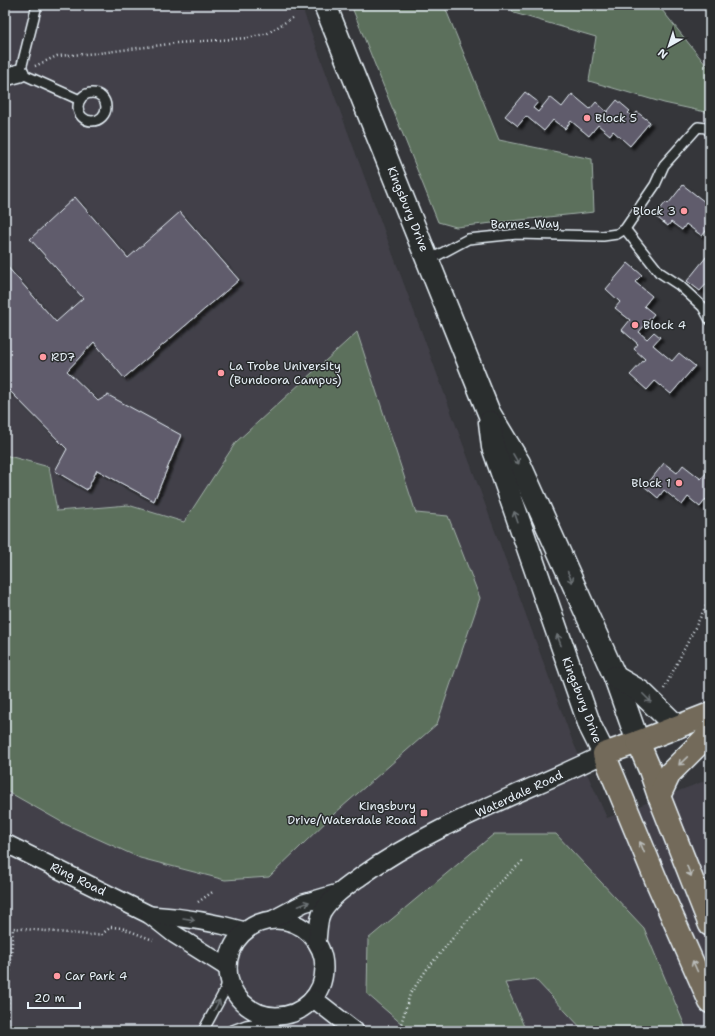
<svg xmlns="http://www.w3.org/2000/svg" width="715" height="1036" font-family="'Shantell Sans',sans-serif">
  <style>
    .built { fill: #424149 }
    .green { fill: #5c705b; stroke: #a2b0aa }
    .building { fill: #605b6c; stroke: #e8f1f8; filter: url(#shadow) }
    .lines { fill: none; stroke-linecap: round; stroke-linejoin: round }
    .lane-casing { stroke: #e8f1f8; stroke-width: 12 }
    .street-casing { stroke: #e8f1f8; stroke-width: 20 }
    .secondary-casing { stroke: #e8f1f8; stroke-width: 25 }
    .primary-casing { stroke: #e8f1f8; stroke-width: 25 }
    .path { stroke: #e8f1f8; stroke-width: 2.5; stroke-dasharray: 1 3; stroke-linecap: butt }
    .lane { stroke: #2a2d2e; stroke-width: 9 }
    .street { stroke: #2a2d2e; stroke-width: 17 }
    .secondary { stroke: #2a2d2e; stroke-width: 22 }
    .primary { stroke: #736b5a; stroke-width: 22 }
    .oneway { stroke: #6c7275 }
    .oneway2 { stroke: #b9bbb9 }
    .poi-dot { fill: #ff9aa2; stroke: #2a2d2e; stroke-width: 1.5 }
    .labels { text-anchor: middle; dominant-baseline: central; stroke-width: 3; stroke-linejoin: round; paint-order: stroke }
    .poi-label { font-size: 12px; fill: #e8f1f8; stroke: #2a2d2e; text-anchor: start }
    .street-label { font-size: 12px; fill: #e8f1f8; stroke: #2a2d2e }
  </style>
  <defs>
    <filter id="shadow"><feDropShadow dx="3.5" dy="3.5" stdDeviation="1" flood-color="#0009"/></filter>
  </defs>
  <rect width="100%" height="100%" fill="#35363a"/>
  <filter id="ink" filterUnits="userSpaceOnUse"><feTurbulence type="fractalNoise" baseFrequency=".025" numOctaves="2"/><feDisplacementMap in="SourceGraphic" scale="8" xChannelSelector="R" yChannelSelector="G"/><feConvolveMatrix kernelMatrix="1 2 1 2 8 2 1 2 1" color-interpolation-filters="sRGB"/></filter>
  <g filter="url(#ink)">
    <!-- built -->
    <polygon class="built" points="5,5 301,5 572,740 607,818 710,779 710,1031 5,1031"/>
    <!-- green -->
    <g class="green">
      <polygon points="351,5 444,5 499,140 592,159 594,212 456,227 438,222"/>
      <polygon points="509,5 658,5 710,70 710,113 664,103 589,81 596,37 514,13"/>
      <polygon points="357,332 416,513 448,516 480,598 437,724 334,814 269,877 225,880 140,858 65,824 5,790 5,455 49,467 57,511 128,505 184,522 236,442"/>
      <polygon points="494,834 556,834 644,928 687,1031 584,1031 535,979 505,983 526,1031 410,1031 367,994 368,939"/>
    </g>
    <!-- building -->
    <g class="building">
      <polygon points="525,92 538,102 533,108 538,112 550,97 562,107 572,94 590,109 596,102 607,112 617,100 630,111 628,113 633,117 637,112 650,122 630,146 613,131 610,135 598,125 589,136 571,121 565,129 553,120 544,131 526,116 518,126 505,116"/>
      <polygon points="683,185 710,206 710,226 702,236 686,224 682,230 671,222 668,226 655,216 666,202 668,204"/>
      <polygon points="75,197 128,258 180,212 239,280 124,378 94,342 67,371 98,401 108,395 181,435 154,501 97,470 87,490 55,471 67,449 9,390 5,398 5,264 56,322 83,298 30,239"/>
      <polygon points="707,256 710,258 710,280 700,291 687,281"/>
      <polygon points="628,263 642,275 635,282 652,296 644,306 654,314 639,332 647,339 654,332 660,337 653,345 672,361 679,353 695,366 671,394 655,381 647,390 630,375 645,359 634,349 638,344 622,330 630,320 615,308 620,302 606,289"/>
      <polygon points="664,463 677,473 683,465 701,479 707,472 710,474 710,503 706,499 700,507 688,497 682,505 664,490 658,498 645,487"/>
    </g>
    <g class="lines">
      <!-- lane casing -->
      <g class="lane-casing">
        <g id="lane">
          <polyline points="37,5 20,73 80,100"/>
          <circle cx="92" cy="107" r="14"/>
          <polyline points="625,229 659,272 679,285 703,307 710,320"/>
          <polyline points="429,260 468,239 517,234 603,236 617,234 625,229 655,185 664,165 698,127 706,128 710,132"/>
          <polyline points="203,1031 224,992 229,977"/>
          <polyline points="230,1031 246,1025 279,1020 290,1015"/>
        </g>
      </g>
      <!-- street casing -->
      <g class="street-casing">
        <g id="street">
          <polyline points="5,77 20,73"/>
          <polyline points="5,843 150,915 174,934 228,968"/>
          <path d="M 150,915 C 183,917 214,922 245,931"/>
          <circle cx="276" cy="968" r="48"/>
          <polyline points="272,920 304,903 338,893"/>
          <path d="M 317,942 C 318,933 318,920 322,912 C 331,897 346,887 360,877 C 432,825 524,793 604,754"/>
          <polyline points="314,999 355,1031"/>
        </g>
      </g>
      <!-- secondary casing -->
      <g class="secondary-casing">
        <g id="secondary">
          <polyline points="325,5 489,413 519,463 615,677 638,742"/>
          <polyline points="490,422 493,447 590,726 604,754"/>
          <polyline points="615,677 641,692 677,727"/>
        </g>
      </g>
      <!-- primary casing -->
      <g class="primary-casing">
        <g id="primary">
          <polyline points="710,714 638,742 604,754 657,882 710,1002"/>
          <polyline points="638,742 650,770 659,796 710,925"/>
          <polyline points="659,796 670,773 710,733"/>
        </g>
      </g>
      <!-- path -->
      <g class="path">
        <polyline points="35,66 57,56 99,53 177,43 248,38 268,33 292,18"/>
        <polyline points="664,689 710,598"/>
        <polyline points="198,902 214,891"/>
        <polyline points="6,1031 13,928 90,935 102,934 111,927 122,928 153,940"/>
        <polyline points="399,1031 410,994 427,969 498,884 523,861"/>
      </g>
      <!-- lane -->
      <use href="#lane" class="lane"/>
      <!-- street -->
      <use href="#street" class="street"/>
      <!-- secondary -->
      <use href="#secondary" class="secondary"/>
      <!-- primary -->
      <use href="#primary" class="primary"/>
    </g>
    <!-- one-way arrows -->
    <defs><path id="oneway-shaft" d="M-6 0H5M1.5-3L5.5 0L1.5 3" fill="none" stroke-width="1.6" stroke-linecap="round" stroke-linejoin="round"/></defs>
    <g class="oneway">
      <use href="#oneway-shaft" transform="translate(516 459) rotate(60)"/>
      <use href="#oneway-shaft" transform="translate(516 517) rotate(-109)"/>
      <use href="#oneway-shaft" transform="translate(570 577) rotate(66)"/>
      <use href="#oneway-shaft" transform="translate(559 640) rotate(-110)"/>
      <use href="#oneway-shaft" transform="translate(647 698) rotate(45)"/>
      <use href="#oneway-shaft" transform="translate(304 904) rotate(-22)"/>
      <use href="#oneway-shaft" transform="translate(189 919) rotate(10)"/>
      <use href="#oneway-shaft" transform="translate(217 1005) rotate(-63)"/>
    </g>
    <g class="oneway2">
      <use href="#oneway-shaft" transform="translate(683 761) rotate(136)"/>
      <use href="#oneway-shaft" transform="translate(642 847) rotate(-112)"/>
      <use href="#oneway-shaft" transform="translate(689 871) rotate(68)"/>
      <use href="#oneway-shaft" transform="translate(695 966) rotate(-114)"/>
    </g>
  </g>
  <!-- markers -->
  <g class="poi-dot">
    <circle cx="587" cy="118" r="4"/>
    <circle cx="684" cy="211" r="4"/>
    <circle cx="635" cy="325" r="4"/>
    <circle cx="43" cy="357" r="4"/>
    <circle cx="221" cy="373" r="4"/>
    <circle cx="679" cy="483" r="4"/>
    <rect x="420" y="809" width="8" height="8" rx="2"/>
    <circle cx="57" cy="976" r="4"/>
  </g>
  <g class="labels">
    <!-- poi labels -->
    <g class="poi-label">
      <text x="595" y="118">Block 5</text>
      <text x="676" y="211" text-anchor="end">Block 3</text>
      <text x="643" y="325">Block 4</text>
      <text x="51" y="357">RD7</text>
      <text x="229" y="366">La Trobe University<tspan x="229" dy="14">(Bundoora Campus)</tspan></text>
      <text x="671" y="483" text-anchor="end">Block 1</text>
      <text x="416" y="806" text-anchor="end">Kingsbury<tspan x="416" dy="14">Drive/Waterdale Road</tspan></text>
      <text x="65" y="976">Car Park 4</text>
    </g>
    <!-- street labels -->
    <g class="street-label">
      <text transform="translate(408 209) rotate(68)">Kingsbury Drive</text>
      <text transform="translate(525 224) rotate(-1)">Barnes Way</text>
      <text transform="translate(582 700) rotate(69)">Kingsbury Drive</text>
      <text transform="translate(519 794) rotate(-25)">Waterdale Road</text>
      <text transform="translate(78 879) rotate(26)">Ring Road</text>
    </g>
  </g>
  <!-- margin -->
  <rect width="715" height="1036" fill="none" stroke="#2a2d2e" stroke-width="20"/>
  <rect x="10" y="10" width="695" height="1016" fill="none" stroke="#e8f1f8" stroke-width="1.5" filter="url(#ink)"/>
  <!-- north arrow -->
  <g transform="translate(669 46) rotate(219)" stroke="#2a2d2e" stroke-width="3" paint-order="stroke">
  <path d="M0-3L7 15L0 10L-7 15Z" fill="#e8f1f8"/>
  <text y="-6" font-size="11" font-weight="bold" text-anchor="middle" fill="#e8f1f8">N</text>
  </g>
  <!-- scale -->
  <path d="M28 1002v6h52v-6" fill="none" stroke="#e8f1f8" stroke-width="2"/>
  <text x="34" y="1002" font-size="12" fill="#e8f1f8" stroke="#2a2d2e" stroke-width="3" paint-order="stroke">20 m</text>
</svg>
